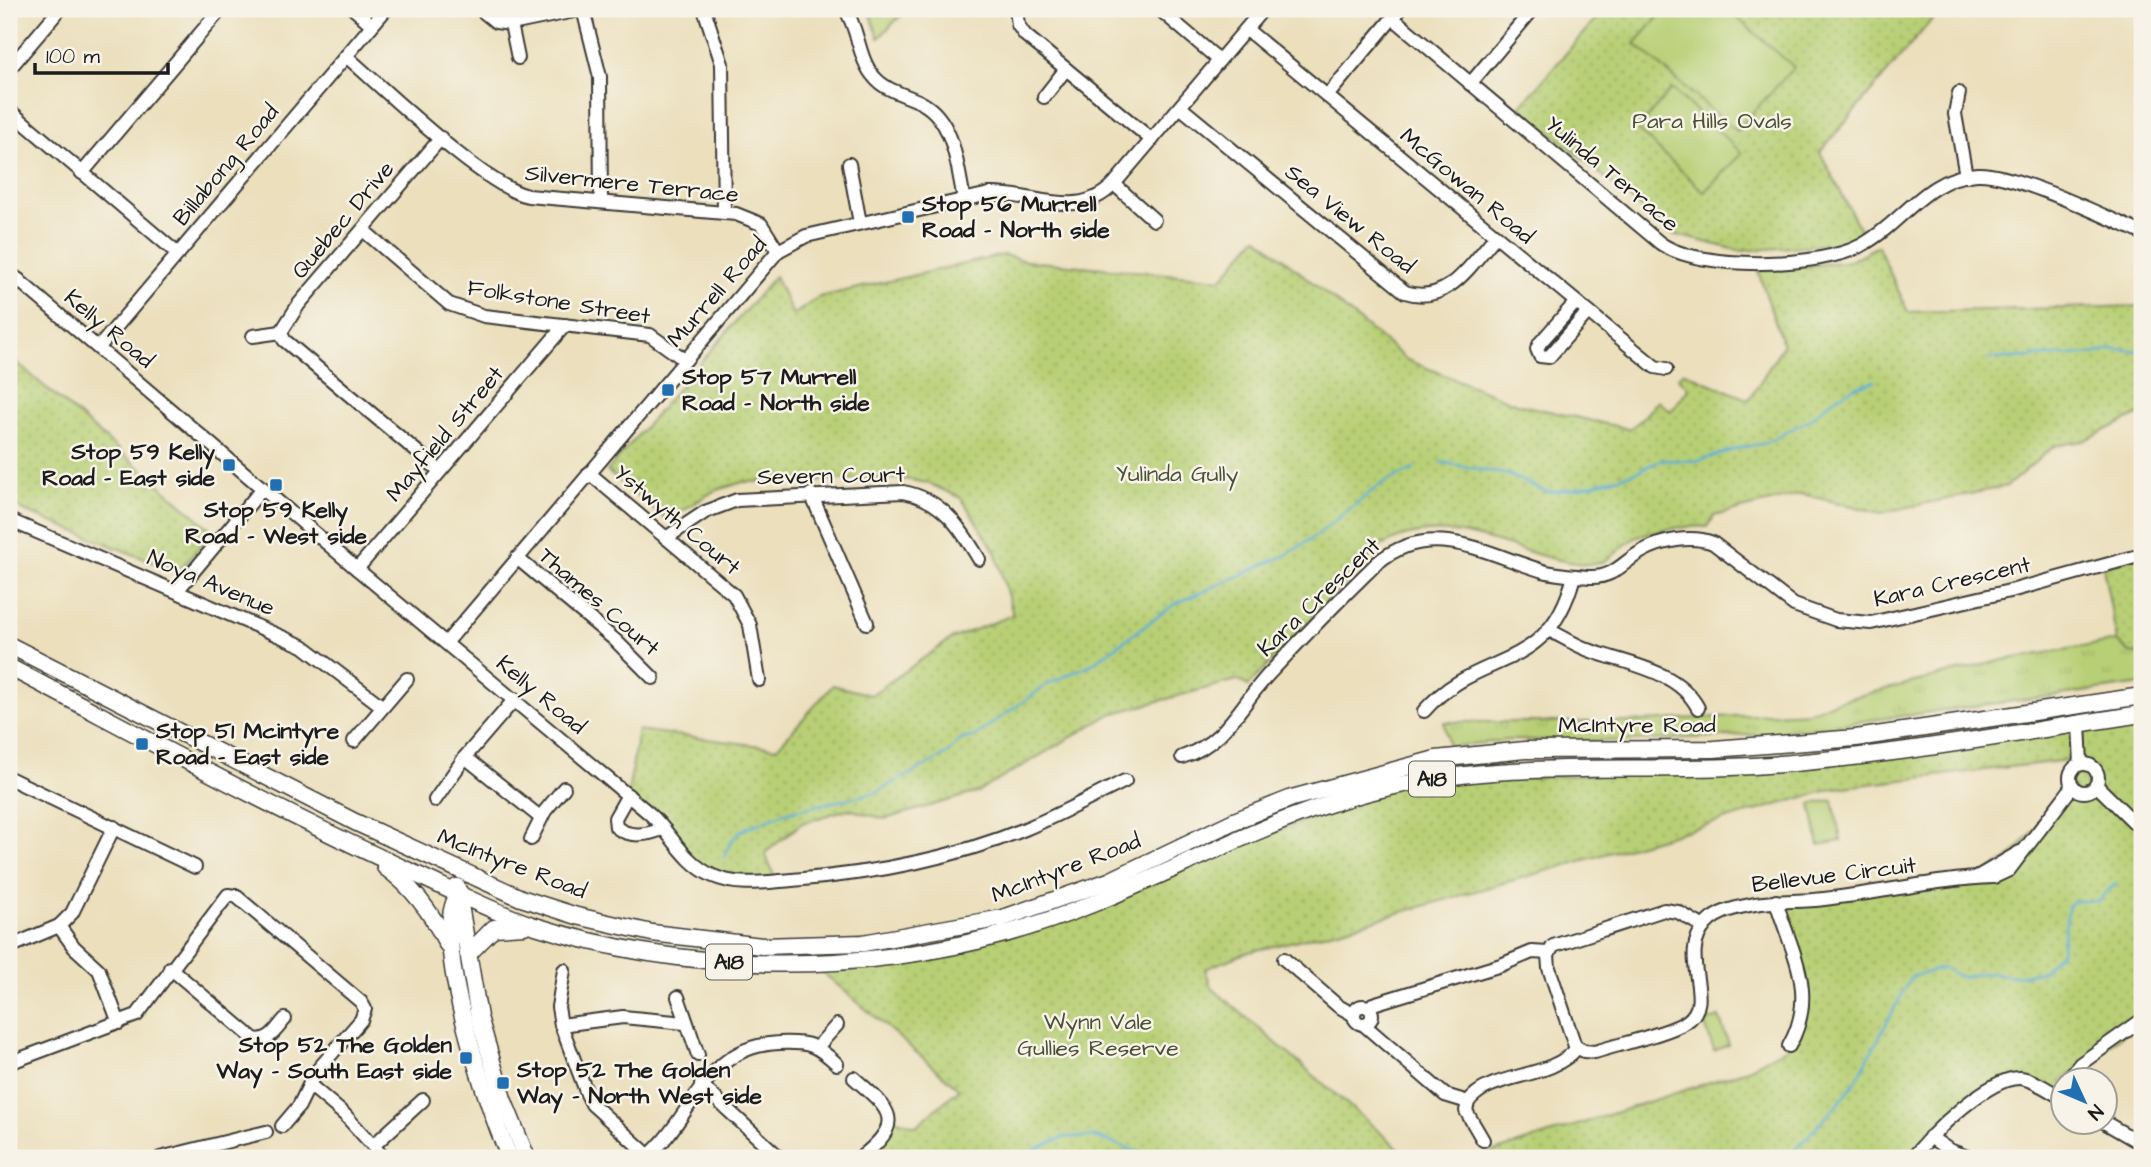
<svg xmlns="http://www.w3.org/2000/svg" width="2151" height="1167" font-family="'Architects Daughter',sans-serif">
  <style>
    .grass { fill: url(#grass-tufts); stroke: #6a7648; stroke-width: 2 }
    .park { fill: url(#park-dots); stroke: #6a7648; stroke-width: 2 }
    .garden { fill: #b7cf74; stroke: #6a7648; stroke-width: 2 }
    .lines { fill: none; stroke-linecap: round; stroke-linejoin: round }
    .stream { stroke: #59add5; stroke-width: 2.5 }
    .minor-casing { stroke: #3b3934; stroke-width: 16 }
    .major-casing { stroke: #3b3934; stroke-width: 19 }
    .minor { stroke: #fff; stroke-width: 12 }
    .major { stroke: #fff; stroke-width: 16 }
    .poi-dot { fill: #1f6fb2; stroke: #f7f3e8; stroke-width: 2.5 }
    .labels { text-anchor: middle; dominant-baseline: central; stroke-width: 5; stroke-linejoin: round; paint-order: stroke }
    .shield { fill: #f7f3e8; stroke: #5e5c59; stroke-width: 2 }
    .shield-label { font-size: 21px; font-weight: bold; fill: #1c1c1c }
    .park-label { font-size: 23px; fill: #4a5236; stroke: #f7f3e8 }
    .street-label { font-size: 23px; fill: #1c1c1c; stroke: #f7f3e8 }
    .poi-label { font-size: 23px; font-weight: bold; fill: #1c1c1c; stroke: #f7f3e8; text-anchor: start }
  </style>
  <defs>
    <pattern id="grass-tufts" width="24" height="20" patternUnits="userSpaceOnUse" patternTransform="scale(1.75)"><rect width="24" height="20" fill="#b7cf74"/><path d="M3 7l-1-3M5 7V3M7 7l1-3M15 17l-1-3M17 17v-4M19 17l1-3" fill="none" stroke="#9db164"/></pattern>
    <pattern id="park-dots" width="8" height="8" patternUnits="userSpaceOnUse" patternTransform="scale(1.75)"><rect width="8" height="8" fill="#b7cf74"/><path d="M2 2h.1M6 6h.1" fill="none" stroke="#9db164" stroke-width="1.8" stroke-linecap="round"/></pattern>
  </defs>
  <rect width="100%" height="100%" fill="#f7f3e8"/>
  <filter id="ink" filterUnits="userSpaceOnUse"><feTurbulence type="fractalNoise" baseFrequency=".0143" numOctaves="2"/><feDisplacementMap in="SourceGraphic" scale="14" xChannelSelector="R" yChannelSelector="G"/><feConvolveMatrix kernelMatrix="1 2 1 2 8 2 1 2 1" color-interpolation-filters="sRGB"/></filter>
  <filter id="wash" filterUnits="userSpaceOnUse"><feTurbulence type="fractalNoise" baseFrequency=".00686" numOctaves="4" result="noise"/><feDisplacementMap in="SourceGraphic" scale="28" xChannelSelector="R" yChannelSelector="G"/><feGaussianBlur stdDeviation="1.57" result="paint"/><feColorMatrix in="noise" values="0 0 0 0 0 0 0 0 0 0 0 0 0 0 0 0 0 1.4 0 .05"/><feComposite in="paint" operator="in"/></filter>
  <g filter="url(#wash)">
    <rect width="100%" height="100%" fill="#ebdfbc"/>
    <!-- grass -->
    <g class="grass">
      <polygon points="868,9 907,9 879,38"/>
      <polygon points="2117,641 2130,653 2142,654 2142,684 1766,734 1633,741 1508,740 1449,747 1444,722 1625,722 1808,712 1838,701 2003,660"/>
    </g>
    <!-- park -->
    <g class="park">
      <polygon points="1604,9 1941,9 1820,152 1863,235 1844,243 1741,251 1673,234 1520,107"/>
      <path d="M 1257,237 L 1407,360 L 1517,404 L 1629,429 L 1641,420 L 1658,401 L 1671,411 L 1689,388 L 1678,378 L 1683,372 L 1749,400 L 1783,345 L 1758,271 L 1850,261 L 1878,246 L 1908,312 L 2142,306 L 2142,413 L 2083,441 L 2054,446 L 2007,486 L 1881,513 L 1802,494 L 1714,516 L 1708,527 C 1691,525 1650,530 1635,538 C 1616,549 1610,566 1585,564 C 1513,558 1451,506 1379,547 L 1248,686 L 1237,680 L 1111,714 L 978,792 L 885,819 L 848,809 L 802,823 L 765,853 L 776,881 L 738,883 L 705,872 L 628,795 L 638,730 L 777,748 L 833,685 L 871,695 L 951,639 L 1013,615 L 995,551 L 961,498 L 928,483 L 898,478 L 743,482 L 714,491 L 668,520 L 607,471 L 775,276 L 793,315 L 819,297 L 1003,255 L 1027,261 L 1221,279 Z"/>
      <polygon points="9,356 213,531 178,572 24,511 9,502"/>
      <polygon points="2142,555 2142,654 2130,653 2117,641 2103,567"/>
      <polygon points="2142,714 2142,1020 2064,1080 2058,1096 2021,1078 1967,1105 1913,1158 1475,1158 1744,1071 1789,1046 1803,988 1776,901 1976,878 2009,859 2073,786 2059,775 2079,756 2060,761 1836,788 1343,929 1245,953 1205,969 1212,988 1410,1158 860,1158 889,1117 916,1126 959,1089 813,964 956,946 1148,880 1398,785 1714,768"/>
    </g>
    <!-- garden -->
    <g class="garden">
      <polygon points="1665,9 1727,9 1794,67 1736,131 1635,44"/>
      <polygon points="1672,89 1742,153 1704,192 1637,129"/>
      <polygon points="1833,800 1841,841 1819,845 1811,804"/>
      <polygon points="1719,1017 1729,1045 1714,1051 1704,1022"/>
    </g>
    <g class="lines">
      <!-- stream -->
      <g class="stream">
        <polyline points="1988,359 2092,354 2114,349 2142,351"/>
        <polyline points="1441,462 1509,475 1547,492 1580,488 1631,474 1662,460 1699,461 1739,448 1766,443 1809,420 1832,400 1855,387 1875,381"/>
        <polyline points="724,857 730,843 740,831 784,813 877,792 947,754 960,740 975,736 1048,684 1092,664 1175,604 1288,554 1317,535 1381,484 1414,469"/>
        <polyline points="1015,1158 1064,1137 1095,1137 1156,1158"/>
        <polyline points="1787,1158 1838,1104 1856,1081 1911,977 1943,968 1961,977 1983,973 2018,976 2043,971 2061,951 2069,905 2073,901 2098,901 2116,883"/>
      </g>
    </g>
  </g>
  <g filter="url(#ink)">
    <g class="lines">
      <!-- minor casing -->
      <g class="minor-casing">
        <g id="minor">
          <polyline points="354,9 372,25"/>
          <polyline points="480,9 496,22 511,24 584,9"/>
          <polyline points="583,9 600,77 601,201"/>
          <polyline points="704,9 722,64 724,213"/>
          <path d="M 845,9 C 859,29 858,60 875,78 C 886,91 907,95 922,103 C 955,121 957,167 964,199"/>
          <polyline points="1016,9 1018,25 1025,35 1152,140"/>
          <polyline points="1159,9 1219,60"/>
          <path d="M 1393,18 L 1660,243 C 1699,271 1821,268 1862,245 C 1904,222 1925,177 1977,174 C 2013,172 2106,217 2142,233"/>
          <polyline points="511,24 518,58"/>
          <polyline points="1246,29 1655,367 1666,369"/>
          <path d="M 346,56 C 384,89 485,187 528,196 L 736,214 L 761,224 L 778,251"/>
          <polyline points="9,69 60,9"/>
          <polyline points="1470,84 1533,9"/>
          <polyline points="1959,93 1955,114 1966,176"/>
          <polyline points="1327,96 1400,9"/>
          <polyline points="1044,97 1066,69"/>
          <path d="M 1180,107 L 1405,292 C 1448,306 1471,264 1495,237"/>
          <polyline points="9,110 178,254"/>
          <polyline points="849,164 860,223"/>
          <polyline points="82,173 221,9"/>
          <polyline points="1114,184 1154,220"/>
          <polyline points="363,230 449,304 484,316 650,335 685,360"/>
          <path d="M 9,272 L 357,569 L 650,814 C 672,834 684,863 713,876 C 738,887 766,882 792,880 C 871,874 952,859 1025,829 C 1059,815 1092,797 1125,781"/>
          <polyline points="9,292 19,280"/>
          <polyline points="1575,303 1540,343 1537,349 1540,356 1549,357 1587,313"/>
          <polyline points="253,336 281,332"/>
          <polyline points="99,347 386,9"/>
          <polyline points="440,471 284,340 281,332 299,304 441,138"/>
          <polyline points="589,473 734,595 750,625 759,680"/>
          <polyline points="811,494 867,623"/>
          <polyline points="9,520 303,646 383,707"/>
          <path d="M 666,538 L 705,512 L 737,500 L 903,492 C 942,499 960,527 979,559"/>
          <polyline points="517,558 615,640 653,678"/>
          <polyline points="357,569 565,325"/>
          <polyline points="177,591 263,488"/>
          <path d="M 1549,630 C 1563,637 1578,647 1594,652 C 1629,664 1679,671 1698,708"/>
          <path d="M 446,643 L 778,251 L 806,236 L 989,194 C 1034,192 1077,222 1114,184 L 1263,9"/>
          <path d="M 1424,711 C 1480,647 1548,677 1574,576"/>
          <polyline points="2079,724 2081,764"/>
          <polyline points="354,741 407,679"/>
          <polyline points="465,757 541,818"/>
          <path d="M 1182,757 C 1225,743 1239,707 1267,676 C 1302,638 1339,600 1377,563 C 1431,518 1486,554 1543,571 C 1558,575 1575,576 1590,577 C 1614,578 1623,562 1641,552 C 1661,540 1692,535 1713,543 L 1794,605 L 1836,620 L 1871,623 L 2014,590 L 2142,555"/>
          <circle cx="2084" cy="778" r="14"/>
          <polyline points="9,778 195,867"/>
          <polyline points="2096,785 2142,830"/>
          <path d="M 628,795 L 615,818 L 616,827 C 629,838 648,835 662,829"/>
          <polyline points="435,800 465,757 515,699"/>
          <polyline points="531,839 545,811 564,788"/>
          <polyline points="1979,876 2020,852"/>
          <path d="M 1776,901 C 1791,952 1819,993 1789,1046"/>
          <polyline points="59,926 74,947 99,970 119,1023"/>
          <path d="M 1704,927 L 1678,912 L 1664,910 L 1553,946 L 1548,955 L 1549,968 L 1575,1046 L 1584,1051 L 1595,1052 C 1619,1044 1667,1034 1686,1022 C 1718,1001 1676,957 1706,924 C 1717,911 1739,907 1755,904 C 1778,900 1801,902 1824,899 C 1881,893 1937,879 1994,877 L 2009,870 L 2073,786"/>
          <polyline points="9,947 59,926 72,913 114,827"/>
          <polyline points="1284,959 1338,1006 1354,1015"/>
          <path d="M 170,968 L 254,1039 C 269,1043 276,1029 285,1019"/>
          <polyline points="564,970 558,1007 561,1025 587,1094 592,1104 649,1156"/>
          <polyline points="678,997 698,1055"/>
          <circle cx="1363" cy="1015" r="9"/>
          <polyline points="1369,1008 1373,1004 1501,965 1532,952 1548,953"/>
          <path d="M 1363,1024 L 1445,1095 L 1468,1102 C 1491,1071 1550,1081 1577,1048"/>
          <polyline points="561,1025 623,1017 685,1023"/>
          <polyline points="818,1046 837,1025"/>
          <polyline points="9,1063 137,1015 221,904 228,895 236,896 361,1002 365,1009 361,1020 315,1073 299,1106 282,1126"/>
          <path d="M 854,1078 C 891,1110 906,1122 860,1158"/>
          <polyline points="2067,1080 2080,1064 2142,1020"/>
          <polyline points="701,1085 780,1158"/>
          <polyline points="311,1086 345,1115 384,1158"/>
          <polyline points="1468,1102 1466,1111 1483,1140"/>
          <polyline points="2104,1122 2142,1144"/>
          <polyline points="1930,1137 1949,1150 1970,1158"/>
          <polyline points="374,1145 423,1100"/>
          <polyline points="160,1158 266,1132"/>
          <path d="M 646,1158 C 695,1117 703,1046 779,1043 C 808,1042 816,1044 837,1064"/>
          <path d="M 1913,1158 C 1930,1134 1989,1077 2020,1078 C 2034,1079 2051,1092 2064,1099"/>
        </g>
      </g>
      <!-- major casing -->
      <g class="major-casing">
        <g id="major">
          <polyline points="9,645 355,822 521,898 577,916 652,933 762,946 863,943 1003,918 1109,881 1234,821 1292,798 1436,759 1525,750 1714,749 1856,738 2142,696"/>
          <path d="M 9,667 C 141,736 273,809 409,871 C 449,889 490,911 532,925 C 685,974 853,976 1008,933 C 1142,896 1258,815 1395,786 C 1514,760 1633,773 1753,766 C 1884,758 2013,733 2142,714"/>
          <path d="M 385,867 C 413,887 432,913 447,944"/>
          <polyline points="457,887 479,1017 503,1099 527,1158"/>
          <path d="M 460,893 C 425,929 490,1114 510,1158"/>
          <polyline points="468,954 494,928 524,926"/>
        </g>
      </g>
      <!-- minor -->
      <use href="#minor" class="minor"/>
      <!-- major -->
      <use href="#major" class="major"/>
    </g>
  </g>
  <!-- markers -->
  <g class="poi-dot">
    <rect x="901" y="210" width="14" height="14" rx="3.5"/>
    <rect x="661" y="383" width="14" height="14" rx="3.5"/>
    <rect x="222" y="458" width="14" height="14" rx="3.5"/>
    <rect x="269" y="478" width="14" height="14" rx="3.5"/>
    <rect x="135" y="737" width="14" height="14" rx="3.5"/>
    <rect x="459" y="1051" width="14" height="14" rx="3.5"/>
    <rect x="496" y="1076" width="14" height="14" rx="3.5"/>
  </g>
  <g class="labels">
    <!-- shield labels -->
    <g class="shield">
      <rect x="1409" y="761.5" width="46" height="35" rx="5"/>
      <rect x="706" y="944.5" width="46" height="35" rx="5"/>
    </g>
    <g class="shield-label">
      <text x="1432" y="779">A18</text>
      <text x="729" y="962">A18</text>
    </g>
    <!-- park labels -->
    <g class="park-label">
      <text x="1712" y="121">Para Hills Ovals</text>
      <text x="1177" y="474">Yulinda Gully</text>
      <text x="1098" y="1022">Wynn Vale<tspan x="1098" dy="26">Gullies Reserve</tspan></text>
    </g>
    <!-- street labels -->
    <g class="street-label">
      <text transform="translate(226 165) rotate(-50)">Billabong Road</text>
      <text transform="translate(1612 174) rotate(40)">Yulinda Terrace</text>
      <text transform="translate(632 184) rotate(6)">Silvermere Terrace</text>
      <text transform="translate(1467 186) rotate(40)">McGowan Road</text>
      <text transform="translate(1350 219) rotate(39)">Sea View Road</text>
      <text transform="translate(343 220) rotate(-50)">Quebec Drive</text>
      <text transform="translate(717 292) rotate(-49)">Murrell Road</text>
      <text transform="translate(559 302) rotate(9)">Folkstone Street</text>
      <text transform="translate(109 329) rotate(40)">Kelly Road</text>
      <text transform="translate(445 434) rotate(-50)">Mayfield Street</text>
      <text transform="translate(831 476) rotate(-1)">Severn Court</text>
      <text transform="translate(677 520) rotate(40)">Ystwyth Court</text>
      <text transform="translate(1952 582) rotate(-13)">Kara Crescent</text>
      <text transform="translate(211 583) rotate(23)">Noya Avenue</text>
      <text transform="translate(1319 597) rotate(-44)">Kara Crescent</text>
      <text transform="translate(599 602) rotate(41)">Thames Court</text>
      <text transform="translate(541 695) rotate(40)">Kelly Road</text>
      <text x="1637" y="725">McIntyre Road</text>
      <text transform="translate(512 864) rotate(21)">McIntyre Road</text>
      <text transform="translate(1066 868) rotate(-21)">McIntyre Road</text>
      <text transform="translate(1834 875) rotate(-7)">Bellevue Circuit</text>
    </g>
    <!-- poi labels -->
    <g class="poi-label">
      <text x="922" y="204">Stop 56 Murrell<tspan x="922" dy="26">Road - North side</tspan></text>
      <text x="682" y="377">Stop 57 Murrell<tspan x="682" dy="26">Road - North side</tspan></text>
      <text x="215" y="452" text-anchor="end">Stop 59 Kelly<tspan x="215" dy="26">Road - East side</tspan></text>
      <text x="276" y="510" text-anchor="middle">Stop 59 Kelly<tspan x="276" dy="26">Road - West side</tspan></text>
      <text x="156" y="731">Stop 51 Mcintyre<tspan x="156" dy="26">Road - East side</tspan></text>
      <text x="452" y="1045" text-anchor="end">Stop 52 The Golden<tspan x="452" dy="26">Way - South East side</tspan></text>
      <text x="517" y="1070">Stop 52 The Golden<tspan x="517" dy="26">Way - North West side</tspan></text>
    </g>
  </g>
  <!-- margin -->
  <rect width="2151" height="1167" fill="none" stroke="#f7f3e8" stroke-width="35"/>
  <!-- north arrow -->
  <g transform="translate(2084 1101) rotate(134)"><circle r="33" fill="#f7f3e8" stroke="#9f9d96" stroke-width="2"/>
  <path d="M0-5L12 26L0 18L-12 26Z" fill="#1f6fb2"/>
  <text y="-10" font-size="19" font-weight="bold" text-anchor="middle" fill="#1c1c1c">N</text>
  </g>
  <!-- scale -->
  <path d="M35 63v10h133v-10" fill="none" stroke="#1c1c1c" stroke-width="3.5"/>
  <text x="46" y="63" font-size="21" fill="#1c1c1c" stroke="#f7f3e8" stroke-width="5" paint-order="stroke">100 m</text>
</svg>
